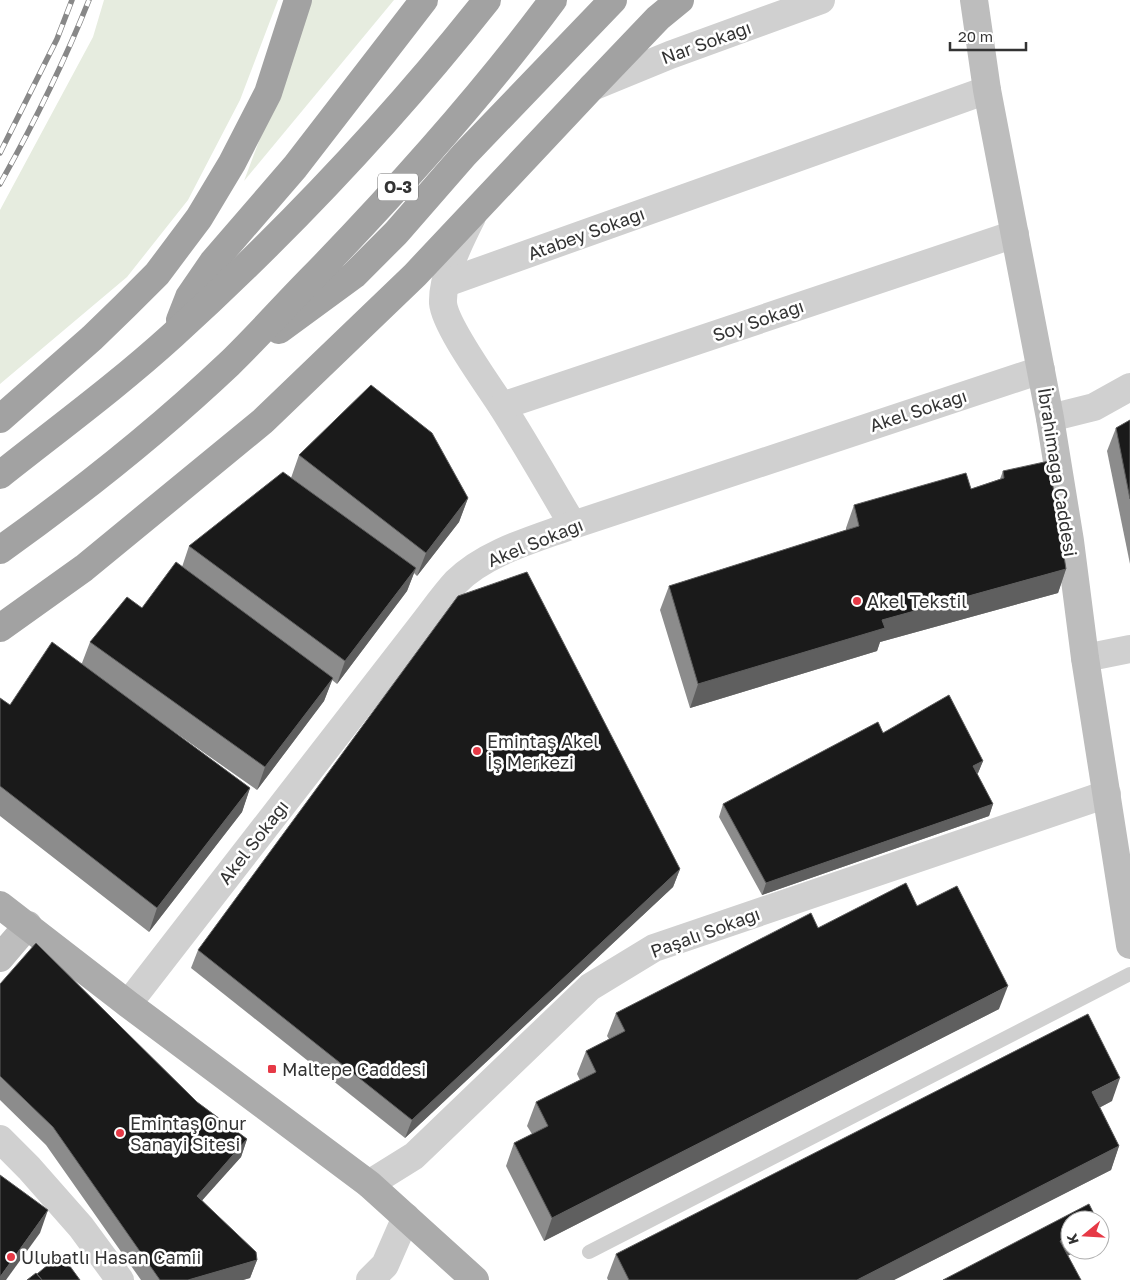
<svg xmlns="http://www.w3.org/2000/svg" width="1130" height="1280" font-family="'Golos Text',sans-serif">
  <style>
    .green { fill: #e6ecdf }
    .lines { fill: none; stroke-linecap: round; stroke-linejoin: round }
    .service { stroke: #d0d0d0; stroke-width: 14 }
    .minor { stroke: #d0d0d0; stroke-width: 28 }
    .tertiary { stroke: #d0d0d0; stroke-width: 28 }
    .secondary { stroke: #bdbdbd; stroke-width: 28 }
    .primary { stroke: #ababab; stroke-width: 28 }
    .trunk { stroke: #a2a2a2; stroke-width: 28 }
    .rail-casing { stroke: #888; stroke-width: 5.5 }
    .rail { stroke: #fff; stroke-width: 4; stroke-dasharray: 11; stroke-linecap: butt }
    .wall { fill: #8c8c8c }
    .shaded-wall { fill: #5f5f5f }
    .building { fill: #1a1a1a; stroke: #5f5f5f }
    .poi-dot { fill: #e63946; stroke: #fff; stroke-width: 2 }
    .labels { text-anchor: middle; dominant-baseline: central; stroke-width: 5; stroke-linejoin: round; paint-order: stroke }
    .shield { fill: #fff; stroke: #707070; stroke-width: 1 }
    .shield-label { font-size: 16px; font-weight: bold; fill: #333 }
    .street-label { font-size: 18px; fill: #333; stroke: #fff }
    .poi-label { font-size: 18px; fill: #333; stroke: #fff; text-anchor: start }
  </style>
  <rect width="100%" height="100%" fill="#fff"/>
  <!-- green -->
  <g class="green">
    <polygon points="104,0 278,0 240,100 188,200 127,277 0,384 0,210 93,37"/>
    <polygon points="312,0 394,0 244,181"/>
  </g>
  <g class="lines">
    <!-- service -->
    <polyline class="service" points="589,1252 1130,974"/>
    <!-- minor -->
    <g class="minor">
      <polyline points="592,87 670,55 821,0"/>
      <path d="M 472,217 C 460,241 442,276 443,303 C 445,326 487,383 501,405 C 526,444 549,485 573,525"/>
      <polyline points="446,283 987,90"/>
      <polyline points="502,406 1015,234"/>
      <polyline points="1050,418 1094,407 1130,387"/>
      <polyline points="1085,658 1130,649"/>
      <path d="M 128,1004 L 425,621 C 435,608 445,594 456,582 C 486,552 535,539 573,525 L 1041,370"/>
      <polyline points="0,1139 29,1168 81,1227 120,1280"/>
      <polyline points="370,1280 385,1265 406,1217"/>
    </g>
    <!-- tertiary -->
    <polyline class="tertiary" points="369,1184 414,1156 590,987 654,948 1107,794"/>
    <!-- secondary -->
    <g class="secondary">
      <polyline points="974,0 987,90 1050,418 1070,541 1085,658 1130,945"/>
      <polyline points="0,958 28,925"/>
    </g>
    <!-- primary -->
    <polyline class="primary" points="0,905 128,1004 369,1184 475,1280"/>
    <!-- trunk -->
    <g class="trunk">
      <polyline points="180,320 189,297 213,262 295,167 424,0"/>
      <polyline points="279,330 354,275 396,233 464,155 613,0"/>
      <polyline points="0,419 92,338 125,306 157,274 199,218 232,163 268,93 298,0"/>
      <path d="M 0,475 C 58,429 118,385 173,335 C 286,232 392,120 487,0"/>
      <path d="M 0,550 C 80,493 157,432 229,364 C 259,335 287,303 316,274 C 400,187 481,97 553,0"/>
      <polyline points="0,628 84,568 263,421 415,275 592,87 658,18 680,0"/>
    </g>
    <!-- rail casing -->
    <g class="rail-casing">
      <g id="rail">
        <polyline points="0,153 57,39 72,0"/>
        <path d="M 0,184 C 33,125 64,63 89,0"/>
      </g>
    </g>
    <!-- rail -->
    <use href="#rail" class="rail"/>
  </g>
  <!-- wall -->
  <g class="wall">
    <polygon points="1130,420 1130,564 1107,451 1116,428"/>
    <polygon points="299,455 468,498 459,522 417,576 414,573 407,591 337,684 332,680 324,701 257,790 166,726 250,788 242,812 149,932 0,816 0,698 10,705 82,663 90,642 142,608 182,567 189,546 291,478"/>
    <polygon points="1003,471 1066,569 1058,593 880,642 877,651 690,708 660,610 669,586 846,530 846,528 854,505 971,489 1000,479"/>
    <polygon points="883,733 983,761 978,773 977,774 993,804 989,816 762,895 719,817 723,804"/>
    <polygon points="680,869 673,887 405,1138 191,968 198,950"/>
    <polygon points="917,906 999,1009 544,1241 506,1166 514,1143 532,1134 527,1126 536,1102 580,1080 577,1074 586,1051 609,1039 607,1036 616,1013 818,928"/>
    <polygon points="0,984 197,1102 247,1139 241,1157 202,1200 257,1260 250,1278 243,1280 141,1280 46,1145 0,1100"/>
    <polygon points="1112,1101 1100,1107 1119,1146 1111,1170 894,1280 608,1280 607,1278 616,1254"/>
  </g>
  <!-- shaded-wall -->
  <g class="shaded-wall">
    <polygon points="468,498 459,522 417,576 426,553"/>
    <polygon points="416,568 407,591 337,684 345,661"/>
    <polygon points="1066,569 1058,593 880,642 877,651 690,708 698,684 882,620"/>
    <polygon points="333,678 324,701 257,790 265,767"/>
    <polygon points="983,761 978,773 968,778 973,766"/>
    <polygon points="250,788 242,812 149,932 157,908"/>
    <polygon points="993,804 989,816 762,895 766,883"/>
    <polygon points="680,869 673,887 405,1138 412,1120"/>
    <polygon points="1008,986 999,1009 544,1241 552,1218"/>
    <polygon points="1120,1078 1112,1101 1084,1116 1092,1092"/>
    <polygon points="247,1139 241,1157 190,1214 197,1196"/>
    <polygon points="1119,1146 1111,1170 894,1280 857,1280"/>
    <polygon points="48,1210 40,1233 6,1280 0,1280 0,1277"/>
    <polygon points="1070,1236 1070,1250 1079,1250 1052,1264 1060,1241"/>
    <polygon points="257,1260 250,1278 243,1280 188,1280"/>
  </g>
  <!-- building -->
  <g class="building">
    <polygon points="371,385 432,433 468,498 426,553 299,455"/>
    <polygon points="1130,420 1130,499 1116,428"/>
    <polygon points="1049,461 1066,569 882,620 885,628 698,684 669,586 859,526 854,505 966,473 971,489 1004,478 1003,471"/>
    <polygon points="283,472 416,568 345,661 189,546"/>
    <polygon points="176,562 333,678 265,767 90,642 127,597 142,608"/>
    <polygon points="527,572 680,869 412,1120 198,950 458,596"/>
    <polygon points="52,642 250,788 157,908 0,786 0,698 10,705"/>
    <polygon points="949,695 983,761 973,766 993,804 766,883 723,804 878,722 883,733"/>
    <polygon points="906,883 917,906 957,886 1008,986 552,1218 514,1143 548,1126 536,1102 596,1072 586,1051 625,1031 616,1013 811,913 818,928"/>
    <polygon points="36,943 197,1102 247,1139 197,1196 256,1252 257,1260 188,1280 160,1280 53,1127 0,1076 0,984"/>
    <polygon points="1088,1014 1120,1078 1092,1092 1119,1146 857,1280 629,1280 616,1254"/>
    <polygon points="0,1175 48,1210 0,1277"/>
    <polygon points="1089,1204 1097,1220 1070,1220 1070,1236 1060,1241 1081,1280 943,1280"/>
    <polygon points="61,1254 80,1280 42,1280 37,1274"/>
    <polygon points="36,1273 42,1280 27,1280"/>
  </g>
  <!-- markers -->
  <g class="poi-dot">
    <circle cx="857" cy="601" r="5"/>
    <circle cx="477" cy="751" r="5"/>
    <rect x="267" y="1064" width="10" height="10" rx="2.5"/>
    <circle cx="120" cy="1133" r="5"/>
    <circle cx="11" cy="1257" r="5"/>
  </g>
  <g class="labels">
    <!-- shield labels -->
    <rect class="shield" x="378" y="173.5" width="40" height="27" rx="4"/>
    <g class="shield-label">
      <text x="398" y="187">O-3</text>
    </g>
    <!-- street labels -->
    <g class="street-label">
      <text transform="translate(706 42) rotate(-20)">Nar Sokağı</text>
      <text transform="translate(586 233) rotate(-20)">Atabey Sokağı</text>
      <text transform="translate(758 320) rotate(-19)">Soy Sokağı</text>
      <text transform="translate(918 410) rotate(-18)">Akel Sokağı</text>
      <text transform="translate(1058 472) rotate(81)">İbrahimağa Caddesi</text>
      <text transform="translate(535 542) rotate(-22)">Akel Sokağı</text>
      <text transform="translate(253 842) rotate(-52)">Akel Sokağı</text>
      <text transform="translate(705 932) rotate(-20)">Paşalı Sokağı</text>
    </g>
    <!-- poi labels -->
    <g class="poi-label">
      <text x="867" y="601">Akel Tekstil</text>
      <text x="487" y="741">Emintaş Akel<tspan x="487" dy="21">İş Merkezi</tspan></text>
      <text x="282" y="1069">Maltepe Caddesi</text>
      <text x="130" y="1123">Emintaş Onur<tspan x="130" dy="21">Sanayi Sitesi</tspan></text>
      <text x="21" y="1257">Ulubatlı Hasan Camii</text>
    </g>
  </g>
  <!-- north arrow -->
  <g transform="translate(1085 1235) rotate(252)"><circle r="24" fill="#ffffff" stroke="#adadad"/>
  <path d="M0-4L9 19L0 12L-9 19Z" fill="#e63946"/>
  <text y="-8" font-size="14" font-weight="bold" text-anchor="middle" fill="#333333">K</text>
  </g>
  <!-- scale -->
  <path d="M950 42v8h76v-8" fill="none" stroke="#333333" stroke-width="2.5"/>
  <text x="958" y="42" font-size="15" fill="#333333" stroke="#ffffff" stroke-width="4" paint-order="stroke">20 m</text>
</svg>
